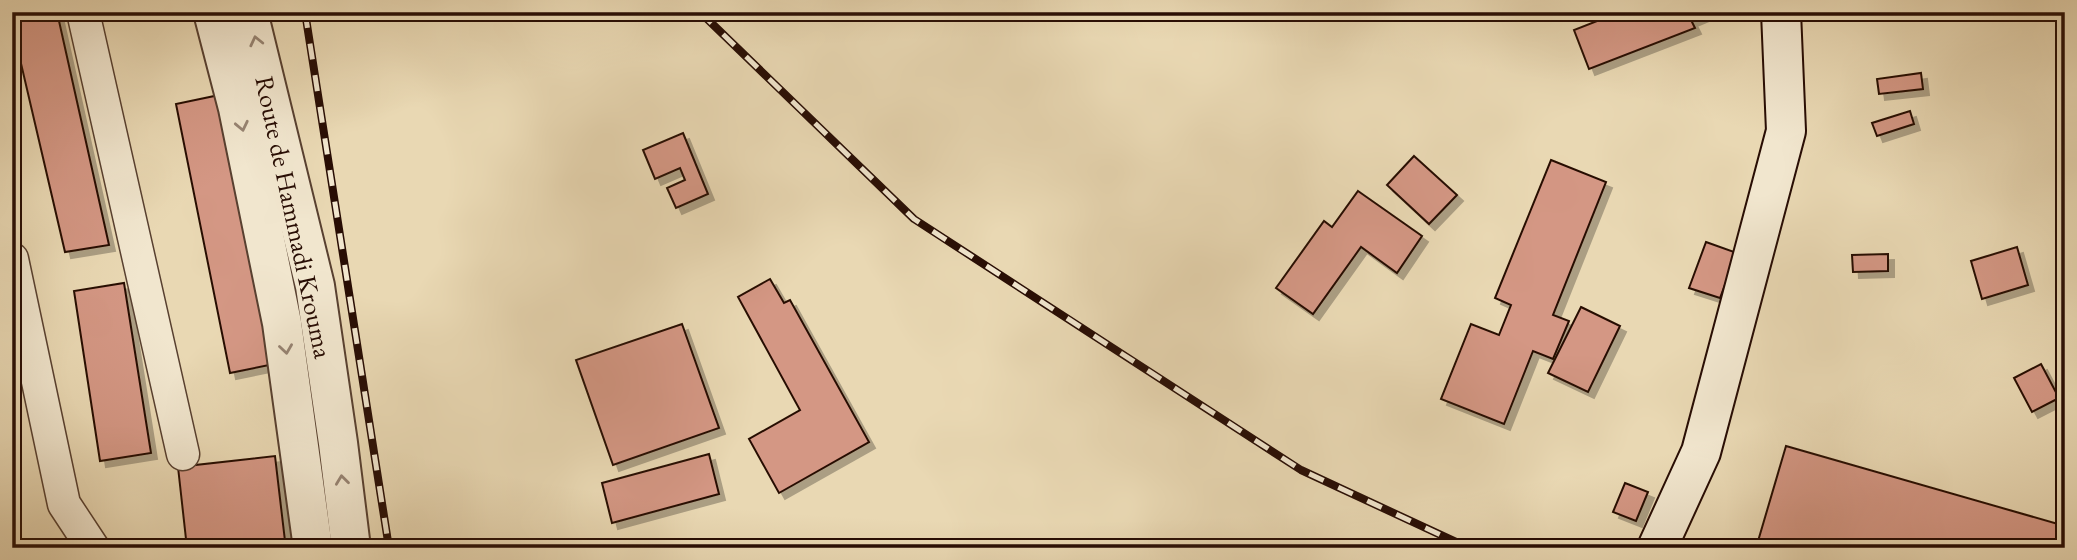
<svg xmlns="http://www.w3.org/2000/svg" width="2077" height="560" font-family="'EB Garamond',serif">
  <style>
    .building { fill: #d49784; stroke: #280d04; stroke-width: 2; filter: url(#shadow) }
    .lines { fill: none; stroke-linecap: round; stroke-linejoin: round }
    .minor-casing { stroke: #584030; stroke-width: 35 }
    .tertiary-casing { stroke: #584030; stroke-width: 42 }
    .secondary-casing { stroke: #280d04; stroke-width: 42 }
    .minor { stroke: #f1e6ce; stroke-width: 32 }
    .tertiary { stroke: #f1e6ce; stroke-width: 38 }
    .secondary { stroke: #f1e6ce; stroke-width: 38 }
    .rail-casing { stroke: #280d04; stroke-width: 8 }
    .rail { stroke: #f1e6ce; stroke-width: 5; stroke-dasharray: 16; stroke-linecap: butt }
    .oneway { stroke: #978473 }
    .labels { text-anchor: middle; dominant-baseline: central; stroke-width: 6; stroke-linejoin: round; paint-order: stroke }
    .street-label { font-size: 26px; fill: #280d04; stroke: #f1e6ce }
  </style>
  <defs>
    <filter id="shadow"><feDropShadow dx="6" dy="6" stdDeviation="0" flood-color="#0004"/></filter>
  </defs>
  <rect width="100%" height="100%" fill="#e9d8b3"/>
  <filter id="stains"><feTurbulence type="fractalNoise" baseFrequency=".00286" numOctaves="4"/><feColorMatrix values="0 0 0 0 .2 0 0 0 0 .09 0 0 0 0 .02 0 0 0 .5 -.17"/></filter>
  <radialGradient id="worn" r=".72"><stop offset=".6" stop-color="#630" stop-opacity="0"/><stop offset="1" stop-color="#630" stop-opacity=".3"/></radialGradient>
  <!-- building -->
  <g class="building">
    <polygon points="12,12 57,12 109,245 65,252 12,25"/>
    <polygon points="1620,12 1710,12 1691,20 1695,28 1589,69 1574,30"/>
    <polygon points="1921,73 1923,89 1879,94 1877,79"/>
    <polygon points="224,94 279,363 230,373 176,104"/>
    <polygon points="1910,111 1914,124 1877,136 1872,123"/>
    <polygon points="683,133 708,194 676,208 667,188 685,180 680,168 655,179 643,150"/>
    <polygon points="1414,156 1457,195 1429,224 1387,185"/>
    <polygon points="1551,160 1606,182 1553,315 1569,321 1553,359 1533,351 1504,424 1441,399 1471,324 1499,335 1511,305 1495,298"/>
    <polygon points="1358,191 1422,236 1397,273 1361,247 1313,314 1276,288 1324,221 1332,227"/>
    <polygon points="1706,242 1737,253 1720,298 1689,288"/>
    <polygon points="2017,247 2028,285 1982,299 1971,261"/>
    <polygon points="1888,254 1888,271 1853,272 1852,255"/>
    <polygon points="770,279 784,303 790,300 869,442 779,493 749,439 800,410 738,297"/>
    <polygon points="124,283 151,453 100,461 74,291"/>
    <polygon points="1581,307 1620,326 1588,392 1548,373"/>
    <polygon points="682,324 719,428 613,465 576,360"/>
    <polygon points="2041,364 2059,398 2032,412 2014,378"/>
    <polygon points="1786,446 2065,526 2065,548 1756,548"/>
    <polygon points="709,454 719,494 612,523 602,483"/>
    <polygon points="275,456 285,541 230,548 187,548 178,467"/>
    <polygon points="1625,483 1648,492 1636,521 1613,512"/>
  </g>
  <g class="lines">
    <!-- minor casing -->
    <g class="minor-casing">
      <g id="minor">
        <polyline points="83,12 183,454"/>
        <polyline points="12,259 64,504 93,548"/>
      </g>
    </g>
    <!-- tertiary casing -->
    <g class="tertiary-casing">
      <g id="tertiary">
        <polyline points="213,12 238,108 282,323 313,548"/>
        <polyline points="248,12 315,286 338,443 351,548"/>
      </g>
    </g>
    <!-- secondary casing -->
    <g class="secondary-casing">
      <polyline id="secondary" points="1657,548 1701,452 1786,131 1781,12"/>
    </g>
    <!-- minor -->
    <use href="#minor" class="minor"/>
    <!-- tertiary -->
    <use href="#tertiary" class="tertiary"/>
    <!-- secondary -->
    <use href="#secondary" class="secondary"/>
    <!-- rail casing -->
    <g class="rail-casing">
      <g id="rail">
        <polyline points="305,12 389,548"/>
        <polyline points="700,12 914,219 1301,470 1469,548"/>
      </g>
    </g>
    <!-- rail -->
    <use href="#rail" class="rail"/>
  </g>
  <!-- one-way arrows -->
  <defs><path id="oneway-chevron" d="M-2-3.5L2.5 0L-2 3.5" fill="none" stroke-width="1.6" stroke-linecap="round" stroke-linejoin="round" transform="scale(1.75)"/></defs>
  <g class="oneway">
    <use href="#oneway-chevron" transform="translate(256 41) rotate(-103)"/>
    <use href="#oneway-chevron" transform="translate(242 126) rotate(78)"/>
    <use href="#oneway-chevron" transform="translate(286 349) rotate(82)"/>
    <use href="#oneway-chevron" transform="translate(342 480) rotate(-97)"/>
  </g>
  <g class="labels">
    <!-- street labels -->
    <g class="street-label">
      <text transform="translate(294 217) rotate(78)">Route de Hammadi Krouma</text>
    </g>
  </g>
  <!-- margin -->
  <rect width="2077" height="560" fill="none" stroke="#e9d8b3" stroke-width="42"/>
  <rect x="14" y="14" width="2049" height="532" fill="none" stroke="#280d04" stroke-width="3.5"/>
  <rect x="21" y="21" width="2035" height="518" fill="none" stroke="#280d04" stroke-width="2"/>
  <rect width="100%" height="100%" filter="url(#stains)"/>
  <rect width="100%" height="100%" fill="url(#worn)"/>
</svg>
